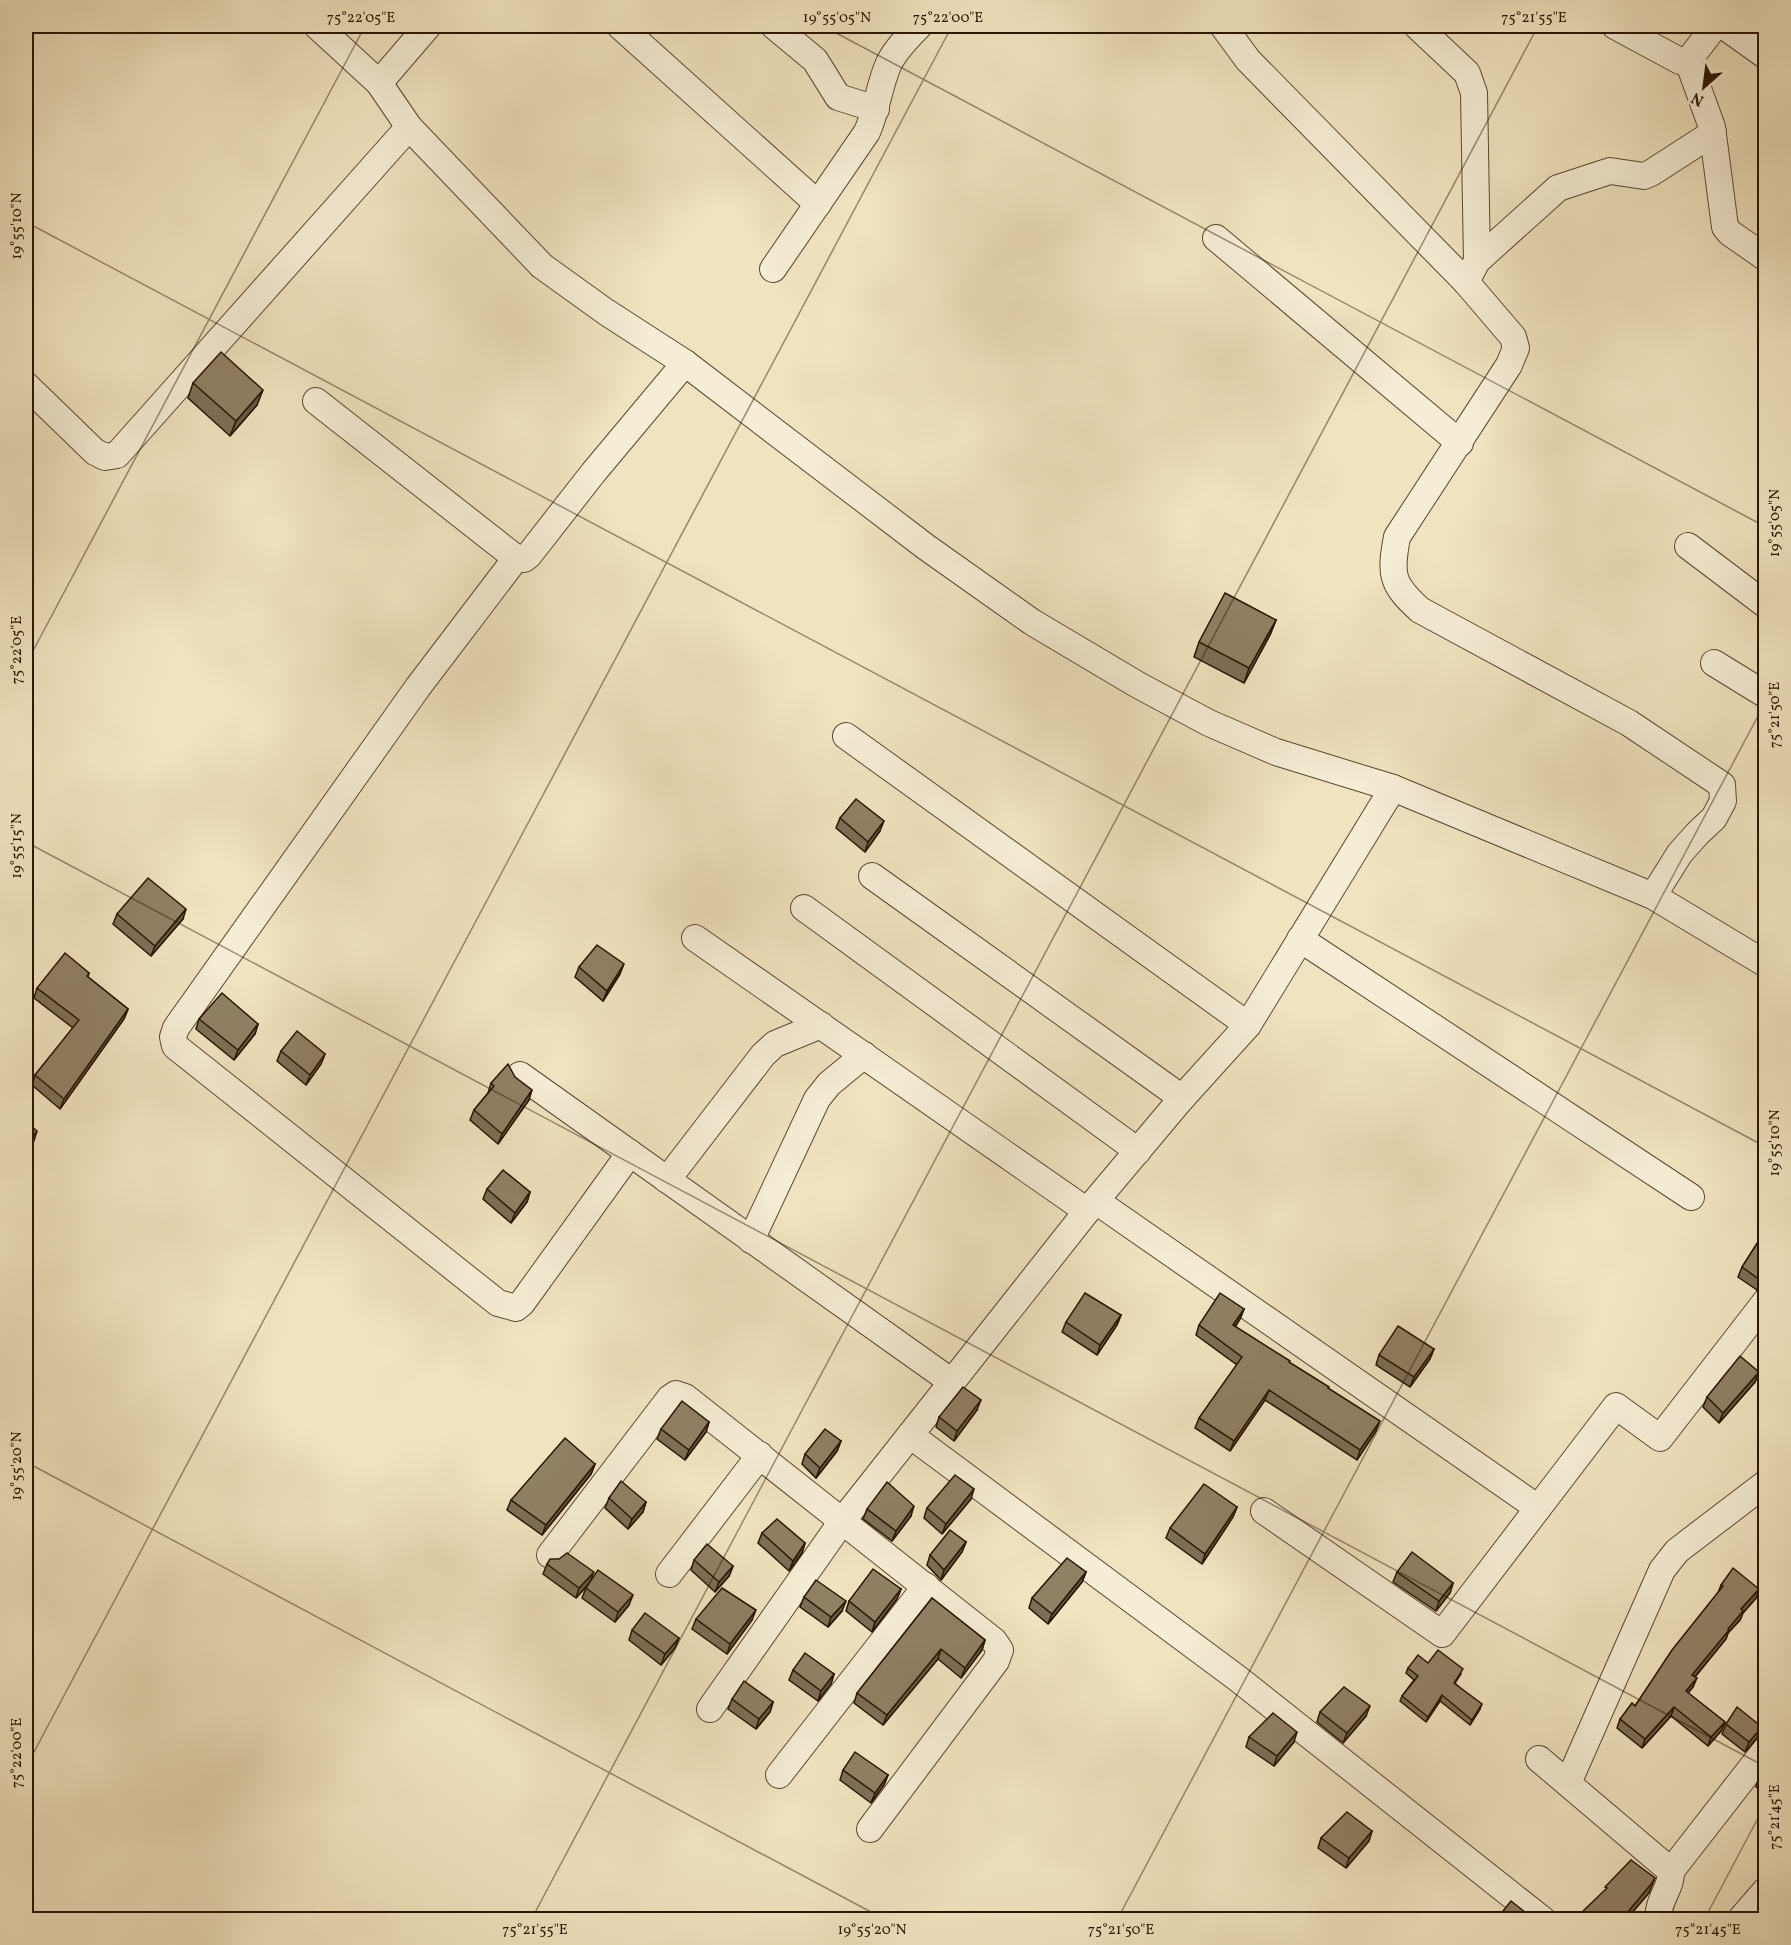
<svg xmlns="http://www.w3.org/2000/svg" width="1791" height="1945" font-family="Vollkorn,serif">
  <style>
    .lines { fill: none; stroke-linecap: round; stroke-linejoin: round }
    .street-casing { stroke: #5a4830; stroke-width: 28 }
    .street { stroke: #f5edd5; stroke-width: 26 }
    .wall { fill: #7c6e56; stroke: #281501; stroke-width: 1.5 }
    .shaded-wall { fill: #655a46; stroke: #281501; stroke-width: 1.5 }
    .building { fill: #908064; stroke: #281501; stroke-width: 1.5 }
    .ticks { fill: none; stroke: #281501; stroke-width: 1.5; stroke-opacity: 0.45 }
    .neatline { fill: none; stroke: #281501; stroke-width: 2 }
    .ticks-label { font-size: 15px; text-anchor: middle; fill: #281501 }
  </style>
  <rect width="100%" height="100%" fill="#f0e3bf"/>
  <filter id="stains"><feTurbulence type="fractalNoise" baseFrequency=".00333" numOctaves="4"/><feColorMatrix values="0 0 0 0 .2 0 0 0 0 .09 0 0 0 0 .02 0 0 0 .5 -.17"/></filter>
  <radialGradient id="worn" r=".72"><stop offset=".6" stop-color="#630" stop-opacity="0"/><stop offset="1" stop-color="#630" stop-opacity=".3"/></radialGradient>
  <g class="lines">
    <!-- street casing -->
    <g class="street-casing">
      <g id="street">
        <polyline points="317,26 379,83 409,127 542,266 606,312 685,363 926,547 1032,622 1138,685 1209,723 1276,752 1393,788 1653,896 1766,964"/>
        <polyline points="620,26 818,204"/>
        <polyline points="774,26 815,60 838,97 876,109"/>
        <path d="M 1223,26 L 1248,60 L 1466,282 L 1513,337 L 1516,348 L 1509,365 L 1397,537 C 1390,574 1391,584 1420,610 L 1629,723 L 1722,785 L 1723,801 L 1714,818 L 1698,833 L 1680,853 L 1653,896"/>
        <polyline points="1417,26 1467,73 1474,93 1477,261"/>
        <polyline points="1615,26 1680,61 1688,61 1715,26"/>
        <polyline points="1724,26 1766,56"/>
        <polyline points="1688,61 1712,127 1725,227 1730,233 1766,258"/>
        <polyline points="379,83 428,26"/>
        <polyline points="1216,238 1460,443"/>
        <path d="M 773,269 L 867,132 C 877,110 879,85 889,63 C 896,49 908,37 919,26"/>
        <polyline points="1466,282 1477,261 1558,188 1610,171 1644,176 1651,173 1713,133"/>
        <polyline points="26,385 95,452 105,457 117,455 409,127"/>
        <polyline points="316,401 516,558 524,559 529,555 593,473 685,363"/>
        <polyline points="1688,546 1766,605"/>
        <polyline points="516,558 418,687 176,1028 173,1037 175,1046 498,1303 516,1308 522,1303 630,1153"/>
        <polyline points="1714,663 1766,695"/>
        <polyline points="846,736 1248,1025"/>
        <polyline points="872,876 1182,1098"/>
        <polyline points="804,908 1138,1151"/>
        <polyline points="695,938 1087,1211"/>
        <polyline points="1300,939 1691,1197"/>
        <polyline points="520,1075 952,1382"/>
        <polyline points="667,1180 763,1055 775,1044 821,1025"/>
        <polyline points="1096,1201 1538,1508"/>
        <polyline points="751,1240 817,1099 829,1084 864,1055"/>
        <polyline points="910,1435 1237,1678 1543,1920"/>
        <polyline points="1264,1511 1442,1634 1616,1406 1660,1438 1766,1301"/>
        <polyline points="550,1555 670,1398 676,1394 685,1397 994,1641 1000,1650 996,1661 870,1829"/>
        <polyline points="669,1574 760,1455"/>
        <polyline points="710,1709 843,1520 1087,1211 1182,1098 1248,1025 1393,788"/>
        <path d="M 1539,1759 L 1671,1871 C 1672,1889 1656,1901 1659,1920"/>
        <polyline points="779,1775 926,1586"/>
        <polyline points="1568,1783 1662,1570 1677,1551 1766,1483"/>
        <polyline points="1671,1871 1766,1749"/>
        <polyline points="1740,1920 1766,1890"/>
      </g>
    </g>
    <!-- street -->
    <use href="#street" class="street"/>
  </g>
  <!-- wall -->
  <g class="wall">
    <polygon points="193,383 257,405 230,436 188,398"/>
    <polygon points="1276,620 1270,635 1244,683 1194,657 1199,642"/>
    <polygon points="840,818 880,831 865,852 836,828"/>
    <polygon points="117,914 183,919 151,956 113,924"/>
    <polygon points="579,967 620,974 603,1001 575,977"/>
    <polygon points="89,973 88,977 128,1009 124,1019 60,1109 32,1085 35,1075 73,1028 34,998 37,988"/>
    <polygon points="199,1019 258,1024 255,1034 234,1060 196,1029"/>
    <polygon points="281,1051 325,1054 321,1064 306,1085 277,1061"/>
    <polygon points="515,1077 529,1100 498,1144 470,1120 474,1110 488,1093 491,1083"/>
    <polygon points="487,1189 530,1192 527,1202 511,1223 483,1199"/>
    <polygon points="1758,1242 1763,1287 1757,1290 1738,1277 1742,1267"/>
    <polygon points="1244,1309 1240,1319 1235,1327 1328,1389 1376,1431 1357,1460 1265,1400 1230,1451 1195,1428 1199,1418 1237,1365 1196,1335 1199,1325"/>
    <polygon points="1121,1315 1117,1325 1097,1355 1062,1332 1066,1322"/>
    <polygon points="1766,1321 1766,1338 1760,1333"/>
    <polygon points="1434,1349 1430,1359 1410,1387 1376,1365 1379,1355"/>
    <polygon points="1759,1372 1755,1382 1719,1423 1703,1407 1707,1397"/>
    <polygon points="977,1410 954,1441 936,1427 939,1417"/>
    <polygon points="709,1422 706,1432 685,1460 657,1439 661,1429"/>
    <polygon points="841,1441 837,1451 816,1478 802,1464 805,1454"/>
    <polygon points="595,1464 591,1474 542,1535 507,1510 511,1500"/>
    <polygon points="609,1498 646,1502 643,1512 628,1529 605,1508"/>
    <polygon points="971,1499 942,1534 924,1518 927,1508"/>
    <polygon points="1237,1507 1233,1517 1202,1564 1166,1538 1170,1528"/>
    <polygon points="867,1509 911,1516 892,1541 863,1519"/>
    <polygon points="762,1533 805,1543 802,1553 789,1571 758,1543"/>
    <polygon points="966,1542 962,1552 941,1580 927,1565 930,1555"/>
    <polygon points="694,1560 733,1566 729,1576 715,1592 691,1570"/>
    <polygon points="547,1564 590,1582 629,1605 615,1622 582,1598 586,1588 589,1584 576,1598 543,1574"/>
    <polygon points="1086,1572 1082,1582 1048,1624 1029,1608 1032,1598"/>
    <polygon points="1397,1572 1453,1583 1450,1593 1436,1611 1393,1582"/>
    <polygon points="1721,1585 1759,1589 1756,1598 1743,1613 1740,1620 1728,1633 1726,1639 1695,1677 1693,1687 1688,1693 1725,1722 1721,1731 1708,1746 1671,1716 1642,1748 1617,1728 1620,1719 1635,1706 1718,1593"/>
    <polygon points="901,1589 897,1599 872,1632 846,1611 849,1601"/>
    <polygon points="804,1597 842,1611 828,1627 800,1607"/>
    <polygon points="932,1598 985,1640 982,1650 961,1678 938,1659 883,1725 854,1703 857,1693"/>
    <polygon points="696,1619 752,1620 727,1654 692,1629"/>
    <polygon points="632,1630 679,1638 675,1648 661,1665 629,1640"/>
    <polygon points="1428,1663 1461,1674 1455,1683 1480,1709 1470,1725 1440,1701 1426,1722 1400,1701 1402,1696 1414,1680 1406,1673 1408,1668"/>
    <polygon points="793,1670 834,1674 831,1684 818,1701 789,1680"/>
    <polygon points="1766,1674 1766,1686 1762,1683"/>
    <polygon points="732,1699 773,1702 770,1712 756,1729 728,1709"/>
    <polygon points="1320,1712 1366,1716 1343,1743 1317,1722"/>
    <polygon points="1726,1724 1758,1737 1745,1752 1722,1734"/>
    <polygon points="1249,1737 1294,1742 1274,1766 1246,1747"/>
    <polygon points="1766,1769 1766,1795 1756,1787 1759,1777"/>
    <polygon points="843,1770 888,1775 884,1785 871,1803 840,1780"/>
    <polygon points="1372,1831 1369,1841 1346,1868 1318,1848 1321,1838"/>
  </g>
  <!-- shaded-wall -->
  <g class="shaded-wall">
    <polygon points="263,390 257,405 230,436 236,421"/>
    <polygon points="1276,620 1270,635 1244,683 1249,668"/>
    <polygon points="884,821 880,831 865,852 868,842"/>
    <polygon points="186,909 183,919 151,956 155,946"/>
    <polygon points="624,964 620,974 603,1001 607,991"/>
    <polygon points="128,1009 124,1019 60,1109 64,1099"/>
    <polygon points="258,1024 255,1034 234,1060 238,1050"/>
    <polygon points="325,1054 321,1064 306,1085 310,1075"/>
    <polygon points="532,1090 529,1100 498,1144 502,1134"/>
    <polygon points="37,1131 34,1141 26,1151 26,1146"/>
    <polygon points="530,1192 527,1202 511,1223 515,1213"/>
    <polygon points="1766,1277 1766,1283 1763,1287 1757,1290 1760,1280"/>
    <polygon points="1244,1309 1240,1319 1230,1335 1233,1325"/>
    <polygon points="1121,1315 1117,1325 1097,1355 1100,1345"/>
    <polygon points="1434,1349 1430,1359 1410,1387 1414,1377"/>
    <polygon points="1759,1372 1755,1382 1719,1423 1723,1413"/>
    <polygon points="1269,1390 1265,1400 1230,1451 1234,1441"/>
    <polygon points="981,1400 977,1410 954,1441 957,1431"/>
    <polygon points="1380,1421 1376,1431 1357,1460 1360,1450"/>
    <polygon points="709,1422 706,1432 685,1460 689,1450"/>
    <polygon points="841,1441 837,1451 816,1478 820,1468"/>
    <polygon points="595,1464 591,1474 542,1535 546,1525"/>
    <polygon points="974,1489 971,1499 942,1534 946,1524"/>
    <polygon points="646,1502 643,1512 628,1529 632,1519"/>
    <polygon points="914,1506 911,1516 892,1541 896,1531"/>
    <polygon points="1237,1507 1233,1517 1202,1564 1205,1554"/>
    <polygon points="966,1542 962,1552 941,1580 944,1570"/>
    <polygon points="805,1543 802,1553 789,1571 793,1561"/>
    <polygon points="733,1566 729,1576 715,1592 719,1582"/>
    <polygon points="594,1572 590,1582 576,1598 579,1588"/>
    <polygon points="1086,1572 1082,1582 1048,1624 1052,1614"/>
    <polygon points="1453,1583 1450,1593 1436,1611 1439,1601"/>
    <polygon points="901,1589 897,1599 872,1632 875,1622"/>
    <polygon points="1759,1589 1756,1598 1743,1613 1740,1620 1728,1633 1726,1639 1689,1684 1692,1675 1741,1609"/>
    <polygon points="633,1595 629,1605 615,1622 618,1612"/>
    <polygon points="846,1601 842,1611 828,1627 831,1617"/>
    <polygon points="756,1610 752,1620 727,1654 730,1644"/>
    <polygon points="679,1638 675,1648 661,1665 665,1654"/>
    <polygon points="985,1640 982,1650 961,1678 965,1668"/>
    <polygon points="941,1649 938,1659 883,1725 887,1715"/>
    <polygon points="834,1674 831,1684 818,1701 821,1691"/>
    <polygon points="1697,1678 1693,1687 1682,1700 1686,1691"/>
    <polygon points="1442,1695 1440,1701 1426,1722 1428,1717"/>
    <polygon points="773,1702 770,1712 756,1729 759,1719"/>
    <polygon points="1482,1704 1480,1709 1470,1725 1472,1720"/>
    <polygon points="1370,1706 1366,1716 1343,1743 1347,1733"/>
    <polygon points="1674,1707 1671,1716 1642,1748 1645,1739"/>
    <polygon points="1725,1722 1721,1731 1708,1746 1711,1737"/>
    <polygon points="1762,1727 1758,1737 1745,1752 1749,1742"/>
    <polygon points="1297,1732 1294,1742 1274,1766 1277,1756"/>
    <polygon points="888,1775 884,1785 871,1803 875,1793"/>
    <polygon points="1372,1831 1369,1841 1346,1868 1349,1858"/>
    <polygon points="1655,1878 1649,1893 1626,1920 1621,1920"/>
  </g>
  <!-- building -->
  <g class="building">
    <polygon points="221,352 263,390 236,421 193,383"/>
    <polygon points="1225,593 1276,620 1249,668 1199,642"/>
    <polygon points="856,799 884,821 868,842 840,818"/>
    <polygon points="148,878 186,909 155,946 117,914"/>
    <polygon points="597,945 624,964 607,991 579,967"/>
    <polygon points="65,953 89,973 87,976 128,1009 64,1099 35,1075 79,1020 37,988"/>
    <polygon points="222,993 258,1024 238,1050 199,1019"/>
    <polygon points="297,1031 325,1054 310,1075 281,1051"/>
    <polygon points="508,1064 515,1077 532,1090 502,1134 474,1110 494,1086 491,1083"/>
    <polygon points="26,1121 37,1131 26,1146"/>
    <polygon points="503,1170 530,1192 515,1213 487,1189"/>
    <polygon points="1758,1242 1766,1248 1766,1277 1760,1280 1742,1267"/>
    <polygon points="1085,1293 1121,1315 1100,1345 1066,1322"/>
    <polygon points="1220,1293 1244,1309 1233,1325 1290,1361 1289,1362 1329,1387 1328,1388 1380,1421 1360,1450 1269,1390 1234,1441 1199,1418 1242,1357 1199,1325"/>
    <polygon points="1398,1326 1434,1349 1414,1377 1379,1355"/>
    <polygon points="1740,1356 1759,1372 1723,1413 1707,1397"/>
    <polygon points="963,1387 981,1400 957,1431 939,1417"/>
    <polygon points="682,1401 709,1422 689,1450 661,1429"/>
    <polygon points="825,1429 841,1441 820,1468 805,1454"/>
    <polygon points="565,1438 595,1464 546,1525 511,1500"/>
    <polygon points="955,1475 974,1489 946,1524 927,1508"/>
    <polygon points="621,1481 646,1502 632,1519 609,1498"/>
    <polygon points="887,1482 914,1506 896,1531 867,1509"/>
    <polygon points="1204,1484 1237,1507 1205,1554 1170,1528"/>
    <polygon points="777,1519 805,1543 793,1561 762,1533"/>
    <polygon points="950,1530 966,1542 944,1570 930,1555"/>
    <polygon points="707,1544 733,1566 719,1582 694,1560"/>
    <polygon points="1412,1552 1453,1583 1439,1601 1397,1572"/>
    <polygon points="567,1553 594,1572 579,1588 547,1564 550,1559 559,1559"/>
    <polygon points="1067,1558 1086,1572 1052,1614 1032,1598"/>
    <polygon points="1733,1568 1759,1589 1741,1609 1743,1611 1728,1629 1729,1630 1692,1675 1697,1678 1686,1691 1725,1722 1711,1737 1674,1707 1645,1739 1620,1719 1632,1703 1635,1706 1672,1650 1723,1586 1721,1585"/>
    <polygon points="873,1569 901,1589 875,1622 849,1601"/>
    <polygon points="598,1570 633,1595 618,1612 586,1588"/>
    <polygon points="816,1580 846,1601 831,1617 804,1597"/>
    <polygon points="722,1588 756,1610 730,1644 696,1619"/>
    <polygon points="932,1598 985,1640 965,1668 941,1649 887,1715 857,1693"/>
    <polygon points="645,1613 679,1638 665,1654 632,1630"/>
    <polygon points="1438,1650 1463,1669 1454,1683 1482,1704 1472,1720 1442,1695 1428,1717 1402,1696 1418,1676 1408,1668 1418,1655 1428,1663"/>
    <polygon points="805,1653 834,1674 821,1691 793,1670"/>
    <polygon points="744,1681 773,1702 759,1719 732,1699"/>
    <polygon points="1344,1687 1370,1706 1347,1733 1320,1712"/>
    <polygon points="1737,1707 1762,1727 1749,1742 1726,1724"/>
    <polygon points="1273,1713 1297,1732 1277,1756 1249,1737"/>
    <polygon points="855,1752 888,1775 875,1793 843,1770"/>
    <polygon points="1766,1769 1766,1782 1759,1777"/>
    <polygon points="1347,1812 1372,1831 1349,1858 1321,1838"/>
    <polygon points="1631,1860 1655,1878 1652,1883 1621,1920 1583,1920 1578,1916 1607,1888 1605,1887"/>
    <polygon points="1511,1901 1535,1920 1496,1920"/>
  </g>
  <!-- ticks -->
  <path class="ticks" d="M 823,26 L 1766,527M 26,222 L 1766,1147M 26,664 L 365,26M 26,842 L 1766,1767M 26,1462 L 886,1920M 26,1767 L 952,26M 531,1920 L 1538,26M 1117,1920 L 1766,701M 1704,1920 L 1766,1803"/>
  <!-- margin -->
  <rect width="1791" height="1945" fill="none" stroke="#f0e3bf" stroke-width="66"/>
  <!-- north arrow -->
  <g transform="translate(1704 87) rotate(208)" stroke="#f5edd5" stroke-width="4.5" paint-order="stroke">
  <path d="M0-4.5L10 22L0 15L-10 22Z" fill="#281501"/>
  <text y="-9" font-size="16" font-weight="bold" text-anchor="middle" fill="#281501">N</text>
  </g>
  <rect x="33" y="33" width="1725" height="1879" class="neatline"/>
  <g class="ticks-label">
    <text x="361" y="22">75°22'05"E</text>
    <text x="837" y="22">19°55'05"N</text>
    <text x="948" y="22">75°22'00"E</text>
    <text x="1534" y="22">75°21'55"E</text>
    <text transform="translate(16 226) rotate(-90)" y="5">19°55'10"N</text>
    <text transform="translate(1774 523) rotate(-90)" y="5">19°55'05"N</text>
    <text transform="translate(16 650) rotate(-90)" y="5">75°22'05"E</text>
    <text transform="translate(1774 715) rotate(-90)" y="5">75°21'50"E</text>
    <text transform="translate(16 846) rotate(-90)" y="5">19°55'15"N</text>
    <text transform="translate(1774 1143) rotate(-90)" y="5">19°55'10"N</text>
    <text transform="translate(16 1466) rotate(-90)" y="5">19°55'20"N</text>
    <text transform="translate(16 1753) rotate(-90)" y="5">75°22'00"E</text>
    <text transform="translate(1774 1817) rotate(-90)" y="5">75°21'45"E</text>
    <text x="535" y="1934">75°21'55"E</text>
    <text x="872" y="1934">19°55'20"N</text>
    <text x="1121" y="1934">75°21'50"E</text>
    <text x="1708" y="1934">75°21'45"E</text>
  </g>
  <rect width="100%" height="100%" filter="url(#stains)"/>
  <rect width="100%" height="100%" fill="url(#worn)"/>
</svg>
